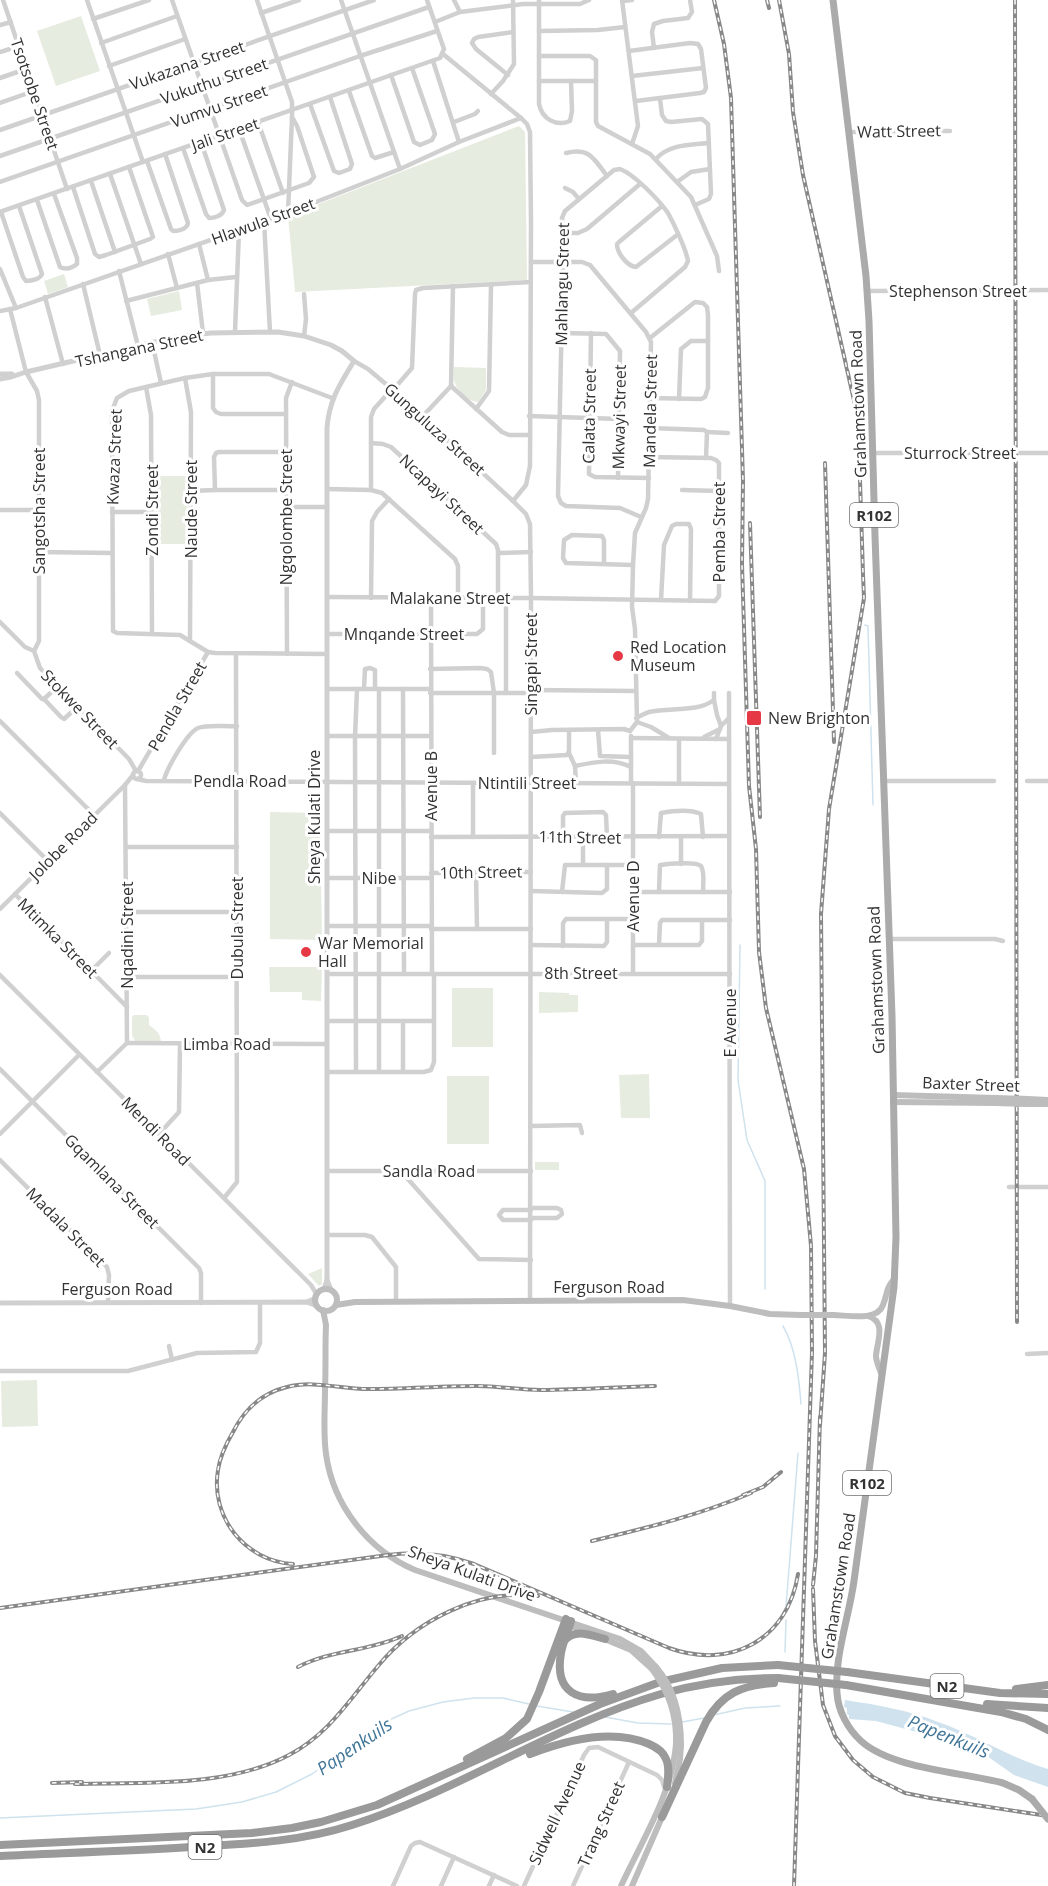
<svg xmlns="http://www.w3.org/2000/svg" width="1048" height="1886" font-family="'Open Sans',sans-serif">
  <style>
    .green { fill: #e6ecdf }
    .water { fill: #cfe2ee }
    .lines { fill: none; stroke-linecap: round; stroke-linejoin: round }
    .stream { stroke: #cfe2ee; stroke-width: 1.5 }
    .minor { stroke: #d0d0d0; stroke-width: 4.5 }
    .tertiary { stroke: #d0d0d0; stroke-width: 5 }
    .secondary { stroke: #bdbdbd; stroke-width: 6 }
    .primary { stroke: #ababab; stroke-width: 7 }
    .motorway { stroke: #9a9a9a; stroke-width: 8 }
    .rail-casing { stroke: #888; stroke-width: 4 }
    .rail { stroke: #fff; stroke-width: 1.5; stroke-dasharray: 4.5; stroke-linecap: butt }
    .secondary-bridge { stroke: #bdbdbd; stroke-width: 6 }
    .primary-bridge { stroke: #ababab; stroke-width: 7 }
    .motorway-bridge { stroke: #9a9a9a; stroke-width: 8 }
    .poi-dot { fill: #e63946; stroke: #fff; stroke-width: 2 }
    .labels { text-anchor: middle; dominant-baseline: central; stroke-width: 6; stroke-linejoin: round; paint-order: stroke }
    .shield { fill: #fff; stroke: #707070; stroke-width: 1.5 }
    .shield-label { font-size: 15px; font-weight: bold; fill: #333 }
    .street-label { font-size: 16px; fill: #333; stroke: #fff }
    .poi-label { font-size: 16px; fill: #333; stroke: #fff; text-anchor: start }
    .water-label { font-size: 18px; font-style: italic; fill: #3f7597; stroke: #fff }
  </style>
  <rect width="100%" height="100%" fill="#fff"/>
  <!-- green -->
  <g class="green">
    <polygon points="81,16 100,71 56,86 37,31"/>
    <polygon points="519,126 525,132 527,280 295,292 288,216"/>
    <polygon points="64,274 68,287 48,294 44,281"/>
    <polygon points="179,291 182,310 151,316 147,299"/>
    <path d="M 454,367 L 486,368 L 486,390 L 478,402 C 470,402 457,391 455,383 C 453,378 454,372 454,367 Z"/>
    <rect x="154" y="476" width="33" height="68"/>
    <polygon points="270,812 320,813 322,940 270,939"/>
    <polygon points="269,967 322,967 321,1001 302,1000 302,992 270,992"/>
    <rect x="452" y="988" width="41" height="59"/>
    <polygon points="539,992 569,993 569,995 578,995 578,1012 539,1013"/>
    <path d="M 134,1015 L 147,1015 L 149,1018 L 149,1025 C 155,1030 160,1032 161,1041 L 135,1041 L 132,1035 L 132,1017 Z"/>
    <polygon points="649,1074 650,1118 621,1118 619,1075"/>
    <rect x="447" y="1076" width="42" height="68"/>
    <rect x="535" y="1162" width="24" height="8"/>
    <polygon points="322,1268 322,1284 319,1286 308,1274"/>
    <polygon points="37,1380 38,1426 2,1427 1,1381"/>
  </g>
  <!-- water -->
  <path class="water" d="M 845,1700 C 877,1705 908,1710 938,1722 C 976,1735 1010,1758 1048,1769 L 1048,1787 L 1014,1775 L 987,1756 L 958,1748 L 913,1731 L 876,1721 L 849,1719 L 849,1715 L 847,1714 L 847,1708 L 844,1707 Z"/>
  <g class="lines">
    <!-- stream -->
    <g class="stream">
      <polyline points="865,625 868,626 873,805"/>
      <polyline points="740,945 738,1080 747,1140 765,1181 765,1289"/>
      <path d="M 783,1326 C 796,1348 799,1379 801,1404"/>
      <polyline points="786,1607 798,1453"/>
      <polyline points="785,1652 786,1620"/>
      <polyline points="537,1706 573,1712"/>
      <polyline points="714,1715 745,1708 780,1706"/>
      <polyline points="605,1717 638,1723 671,1724"/>
      <polyline points="682,1722 704,1718"/>
      <polyline points="0,1818 196,1809 242,1802 276,1792 312,1774 385,1722 409,1711 443,1702 474,1698 503,1698 529,1704"/>
    </g>
    <!-- minor -->
    <g class="minor">
      <polyline points="3,0 67,189"/>
      <polyline points="87,0 143,162"/>
      <polyline points="172,0 242,200 247,205 309,183 314,177 297,126 292,117 292,102 257,0"/>
      <polyline points="341,0 400,169"/>
      <polyline points="454,0 460,12 523,4 580,4 589,0"/>
      <path d="M 539,0 L 539,104 C 542,119 556,127 570,121 L 572,111 L 571,81"/>
      <polyline points="622,0 638,126 632,144"/>
      <polyline points="623,1 632,0"/>
      <polyline points="261,13 299,0"/>
      <polyline points="93,19 149,0"/>
      <polyline points="435,22 460,12"/>
      <polyline points="0,25 11,22"/>
      <polyline points="539,31 598,30 625,27"/>
      <polyline points="101,43 177,16"/>
      <polyline points="654,48 652,32 654,24 663,21 688,18 692,12 690,0"/>
      <polyline points="629,51 690,43 698,44 701,49 706,88 704,92 700,93 636,101"/>
      <polyline points="0,52 19,46"/>
      <polyline points="443,54 521,118 527,124 530,132 531,223 530,466 526,485 513,501"/>
      <polyline points="539,56 590,56 596,60 596,122 598,126 650,154 691,197 717,256 719,271"/>
      <polyline points="433,61 459,142"/>
      <polyline points="109,66 185,39"/>
      <polyline points="391,75 414,142 420,145 432,140 435,134 412,68"/>
      <polyline points="508,75 476,49 472,43 474,39 478,37 513,32"/>
      <polyline points="632,76 703,68"/>
      <polyline points="0,78 26,69"/>
      <polyline points="539,81 596,81"/>
      <polyline points="349,91 372,156 375,158 394,152"/>
      <polyline points="491,94 503,81 514,64 513,0"/>
      <polyline points="660,99 662,115 666,121 671,122 702,119 708,124 711,194 709,199 695,205"/>
      <polyline points="0,103 34,91"/>
      <polyline points="310,104 334,171 339,173 350,169 352,164 330,97"/>
      <polyline points="258,122 283,193"/>
      <polyline points="454,122 475,114 478,111"/>
      <polyline points="239,129 271,219"/>
      <polyline points="0,130 374,0"/>
      <polyline points="849,132 950,131"/>
      <path d="M 183,148 L 206,214 L 209,218 C 214,218 222,216 224,210 L 201,142"/>
      <path d="M 566,153 C 590,147 594,159 607,176"/>
      <polyline points="0,156 429,7"/>
      <path d="M 656,159 C 669,144 691,145 709,143"/>
      <path d="M 147,161 L 171,229 L 173,231 C 179,231 187,229 188,223 L 165,154"/>
      <polyline points="110,174 141,264"/>
      <polyline points="91,181 115,252"/>
      <polyline points="0,182 360,56 437,31"/>
      <polyline points="677,182 691,172 710,169"/>
      <polyline points="73,187 95,254 99,257 106,255 150,239 153,237 129,167"/>
      <polyline points="565,188 573,192 579,199"/>
      <path d="M 37,200 L 60,267 C 66,270 72,268 77,264 L 77,258 L 54,194"/>
      <path d="M 662,206 L 619,242 L 617,244 C 617,253 627,266 636,267 L 677,235"/>
      <polyline points="0,212 440,58 444,49 427,0"/>
      <path d="M 1,212 L 23,277 L 26,281 C 32,281 40,279 42,274 L 19,206"/>
      <polyline points="288,213 292,117"/>
      <polyline points="264,221 270,332"/>
      <polyline points="562,233 578,233 587,229 640,184"/>
      <polyline points="199,244 208,280"/>
      <polyline points="168,254 177,288"/>
      <polyline points="531,262 582,262 590,265 646,332 651,342 648,499 646,508 635,533 633,565 632,607 635,629 637,722 630,731"/>
      <polyline points="0,269 16,308"/>
      <polyline points="119,271 138,346"/>
      <polyline points="197,283 203,333"/>
      <polyline points="83,284 100,355"/>
      <polyline points="867,291 1048,290"/>
      <polyline points="304,294 306,319 304,336"/>
      <polyline points="45,297 63,364"/>
      <polyline points="126,301 208,280 236,277"/>
      <polyline points="10,309 26,372 37,391 39,400 39,641 34,651"/>
      <polyline points="0,311 16,308 288,213 400,169 459,142 521,118"/>
      <path d="M 631,313 L 685,267 L 688,261 C 686,249 674,224 668,213 C 659,200 634,174 620,169 L 614,170 L 565,211 L 562,218 L 563,262 L 558,496 L 561,503 L 566,506 L 620,508 L 641,517"/>
      <polyline points="235,332 239,230"/>
      <polyline points="562,333 606,334 620,351 618,478"/>
      <polyline points="591,333 589,474 595,477 649,478"/>
      <polyline points="650,338 695,302 703,303 707,307 708,315 708,388 705,397 701,399 650,398"/>
      <polyline points="152,342 161,383"/>
      <polyline points="354,361 368,369 393,390 513,501 526,514 530,524 531,598 530,1301"/>
      <polyline points="213,374 213,408 216,412 221,414 286,414"/>
      <polyline points="185,378 191,412 190,641"/>
      <polyline points="451,386 502,432 509,435 529,435"/>
      <polyline points="146,387 151,415 152,633"/>
      <polyline points="393,390 412,368 415,294 416,290 423,288 531,282"/>
      <polyline points="679,399 681,349 691,341 708,341"/>
      <polyline points="476,409 489,391 491,285"/>
      <polyline points="529,416 619,419"/>
      <polyline points="422,417 451,386 453,286"/>
      <polyline points="650,428 704,430 707,432 706,458"/>
      <polyline points="707,432 728,433"/>
      <polyline points="371,443 383,444 391,447 496,544 498,550 498,597"/>
      <polyline points="286,452 219,452 216,453 214,457 215,490 286,490"/>
      <polyline points="873,453 1048,453"/>
      <polyline points="327,489 371,490 382,493 455,559 458,566 458,598"/>
      <polyline points="371,490 371,417 374,409 392,389"/>
      <polyline points="682,490 719,491"/>
      <polyline points="191,491 215,490"/>
      <polyline points="287,507 327,507"/>
      <polyline points="0,510 39,510"/>
      <polyline points="112,512 151,512"/>
      <polyline points="39,552 112,553"/>
      <polyline points="498,553 531,552"/>
      <polyline points="604,564 604,540 602,536 572,535 564,540 563,558 566,563 633,565"/>
      <polyline points="327,597 531,598 715,601 719,596 719,463 716,460 711,458 649,457"/>
      <polyline points="371,598 372,521 377,512 389,499"/>
      <polyline points="431,598 432,974"/>
      <polyline points="506,598 506,693"/>
      <polyline points="661,600 664,545 672,526 676,524 689,524 691,529 690,601"/>
      <polyline points="0,622 25,647 34,651 40,668 129,759 136,771"/>
      <polyline points="327,634 477,634 483,629 483,598"/>
      <polyline points="287,654 286,398 292,382"/>
      <polyline points="327,654 215,653 208,652 180,635 117,633 113,631 112,411 117,398 129,391 185,378 213,374 269,374 332,398"/>
      <polyline points="430,669 480,668 487,669 491,672 494,693 494,753"/>
      <polyline points="17,673 42,699 44,699"/>
      <polyline points="57,687 44,699 61,717 64,719 77,707"/>
      <polyline points="327,689 430,689"/>
      <polyline points="364,689 365,669 370,668 375,670 375,689"/>
      <polyline points="379,689 379,1072"/>
      <polyline points="403,689 404,974"/>
      <polyline points="531,690 635,691"/>
      <polyline points="430,693 531,693"/>
      <polyline points="729,693 730,1306"/>
      <polyline points="714,700 717,715 721,726"/>
      <path d="M 636,718 C 641,716 645,713 649,712 C 670,707 696,713 714,700 L 714,693"/>
      <polyline points="0,721 94,815"/>
      <polyline points="637,722 651,727 669,738"/>
      <polyline points="598,730 600,756 631,757"/>
      <polyline points="531,732 552,730 624,729 630,731"/>
      <polyline points="327,736 431,736"/>
      <polyline points="704,737 720,729"/>
      <polyline points="631,738 728,739"/>
      <polyline points="716,739 721,726 728,719"/>
      <polyline points="569,753 575,766 576,783"/>
      <polyline points="531,757 567,755 569,751 569,730"/>
      <path d="M 575,766 C 594,762 613,758 631,767"/>
      <circle cx="137" cy="775" r="4"/>
      <polyline points="138,771 208,652"/>
      <polyline points="137,779 146,781 728,784"/>
      <path d="M 164,780 C 167,768 187,733 198,728 C 209,724 225,727 237,726"/>
      <polyline points="883,781 994,781"/>
      <polyline points="1027,781 1048,781"/>
      <polyline points="631,783 631,736"/>
      <polyline points="679,783 679,739"/>
      <polyline points="0,813 48,861"/>
      <polyline points="327,831 431,831"/>
      <polyline points="431,837 729,836"/>
      <polyline points="473,837 473,783"/>
      <polyline points="563,837 563,816 565,813 603,812 606,815 607,837"/>
      <polyline points="583,837 583,864"/>
      <path d="M 659,837 L 661,813 C 672,811 690,809 701,814 L 703,837"/>
      <polyline points="126,847 237,847"/>
      <polyline points="681,864 681,837"/>
      <polyline points="431,873 531,872"/>
      <polyline points="476,873 477,929"/>
      <polyline points="327,878 431,878"/>
      <polyline points="531,891 602,893 607,889 607,865"/>
      <polyline points="562,892 565,865 633,865"/>
      <polyline points="633,892 730,892"/>
      <path d="M 659,892 L 660,865 C 667,864 696,861 701,866 C 705,872 703,885 703,892"/>
      <polyline points="15,894 127,1007"/>
      <polyline points="0,909 125,785 133,775"/>
      <polyline points="127,912 237,912"/>
      <polyline points="327,926 431,926"/>
      <polyline points="431,929 531,929"/>
      <polyline points="889,939 995,939 1003,941"/>
      <polyline points="531,945 604,946 607,942 607,920"/>
      <polyline points="633,945 699,945 702,941 702,920"/>
      <polyline points="659,945 660,923 662,920 730,920"/>
      <polyline points="563,946 563,923 566,919 633,919"/>
      <polyline points="91,971 109,953"/>
      <polyline points="633,973 633,783"/>
      <polyline points="327,974 730,974"/>
      <polyline points="0,975 311,1285 317,1295"/>
      <polyline points="126,977 237,977"/>
      <polyline points="327,1021 434,1021"/>
      <polyline points="127,1043 327,1044"/>
      <polyline points="0,1069 199,1268 201,1273 201,1303"/>
      <polyline points="97,1072 127,1043 125,785"/>
      <polyline points="327,1072 424,1072 431,1070 434,1062 434,974"/>
      <polyline points="356,1072 355,737 357,689"/>
      <polyline points="403,1072 403,1021"/>
      <polyline points="531,1126 580,1125 582,1133"/>
      <polyline points="0,1134 79,1055"/>
      <polyline points="159,1134 179,1112 180,1044"/>
      <polyline points="0,1160 107,1267 109,1275 108,1303"/>
      <polyline points="327,1171 531,1171"/>
      <polyline points="404,1171 407,1178 479,1259 531,1260"/>
      <polyline points="1009,1187 1048,1187"/>
      <polyline points="224,1198 237,1182 236,653"/>
      <polyline points="531,1218 557,1218 562,1214 561,1210 557,1208 531,1208"/>
      <polyline points="531,1220 503,1220 499,1215 503,1210 531,1210"/>
      <polyline points="327,1235 365,1235 372,1237 396,1267 396,1301"/>
      <polyline points="169,1346 172,1360"/>
      <polyline points="1027,1354 1048,1353"/>
      <polyline points="0,1371 128,1371 197,1353 256,1352 260,1343 260,1303"/>
      <polyline points="393,1886 411,1846 415,1843 420,1842 517,1886"/>
      <polyline points="441,1886 454,1857"/>
      <polyline points="489,1886 494,1875"/>
      <polyline points="524,1886 584,1755 589,1748 598,1747 657,1775 662,1780 664,1787"/>
      <polyline points="573,1886 629,1762"/>
    </g>
    <!-- tertiary -->
    <g class="tertiary">
      <polyline points="0,374 12,374"/>
      <path d="M 0,379 L 11,377 L 26,372 L 176,337 L 211,333 L 278,332 L 304,336 L 331,345 L 342,351 L 354,361 C 340,384 329,400 327,428 L 327,1280 L 324,1289"/>
      <polyline points="327,1280 331,1290"/>
      <polyline points="307,1302 316,1298"/>
      <polyline points="0,1303 307,1302 317,1306"/>
    </g>
    <!-- secondary -->
    <g class="secondary">
      <polyline points="893,1095 996,1098"/>
      <polyline points="1028,1099 1048,1100"/>
      <polyline points="893,1102 996,1103"/>
      <polyline points="1028,1104 1048,1104"/>
      <circle cx="326" cy="1300" r="11"/>
      <polyline points="336,1305 355,1302 683,1300 730,1306 770,1314 801,1315"/>
      <path d="M 323,1310 L 326,1325 C 325,1346 326,1368 325,1389 C 325,1411 323,1433 326,1454 C 333,1505 368,1550 415,1570 L 620,1639 L 641,1651 L 656,1667"/>
      <path d="M 833,1315 C 847,1315 877,1322 883,1305 C 888,1293 885,1289 895,1278"/>
      <path d="M 868,1316 C 887,1322 877,1341 876,1356 C 876,1362 880,1369 882,1376"/>
      <polyline points="566,1624 587,1632"/>
      <polyline points="602,1638 631,1650 652,1669"/>
      <polyline points="675,1783 680,1759 681,1745"/>
      <path d="M 621,1886 C 642,1840 672,1795 676,1744"/>
      <polyline points="632,1886 663,1815"/>
    </g>
    <!-- primary -->
    <path class="primary" d="M 833,0 L 866,276 L 869,321 L 875,536 L 892,1016 L 896,1237 L 894,1287 C 881,1385 867,1483 854,1581 C 849,1617 834,1657 837,1693 C 838,1711 848,1729 861,1741 C 892,1769 962,1772 1003,1783 L 1019,1790 L 1032,1799"/>
    <!-- motorway -->
    <g class="motorway">
      <path d="M 571,1621 C 568,1632 563,1642 561,1653 C 554,1693 579,1704 613,1694"/>
      <path d="M 564,1641 C 575,1628 590,1635 605,1639"/>
      <polyline points="847,1672 1000,1693 1048,1694"/>
      <polyline points="846,1685 1001,1712 1026,1719 1048,1730"/>
      <polyline points="1016,1689 1048,1685"/>
      <polyline points="987,1704 1048,1708"/>
      <path d="M 530,1754 C 566,1740 612,1728 649,1744 C 656,1747 663,1751 666,1759 C 670,1767 668,1778 667,1787"/>
      <polyline points="467,1759 506,1738 527,1719 539,1692 566,1619"/>
      <path d="M 662,1817 L 706,1722 C 722,1693 742,1685 774,1683"/>
      <polyline points="0,1845 252,1833 292,1828 321,1822 377,1805 600,1704 660,1682 722,1668 778,1665"/>
      <path d="M 0,1856 C 64,1853 127,1851 191,1847 C 245,1844 300,1842 352,1825 C 459,1791 554,1725 661,1694 C 700,1683 738,1678 778,1678"/>
    </g>
    <!-- rail casing -->
    <g class="rail-casing">
      <g id="rail">
        <polyline points="714,0 724,44 731,98 743,481 742,564 749,786 756,849 759,952 766,1008 804,1169 811,1246 812,1352 794,1886"/>
        <polyline points="767,0 769,8"/>
        <polyline points="779,0 789,54 793,112 803,175 858,418 863,574 864,598 829,809 821,914 825,1353 820,1425"/>
        <polyline points="1015,0 1017,1322"/>
        <polyline points="825,463 834,742"/>
        <polyline points="750,523 760,817"/>
        <polyline points="743,1495 763,1487 781,1472"/>
        <path d="M 592,1541 C 646,1528 700,1515 751,1493"/>
        <path d="M 293,1564 C 245,1561 210,1517 218,1470 C 220,1456 226,1444 233,1432 C 244,1410 262,1393 287,1387 C 313,1380 341,1389 368,1389 C 405,1389 441,1386 477,1386 C 499,1386 520,1390 541,1390 C 579,1390 617,1387 655,1386"/>
        <polyline points="813,1585 816,1556 820,1417"/>
        <polyline points="813,1589 815,1641 823,1705 835,1736 853,1760 873,1777 905,1793 930,1798 1048,1816"/>
        <path d="M 0,1608 L 388,1555 C 417,1551 446,1554 474,1564 L 669,1648 C 730,1670 788,1640 798,1574"/>
        <path d="M 298,1667 C 333,1649 367,1652 402,1636"/>
        <polyline points="52,1783 82,1782"/>
        <path d="M 75,1784 C 143,1782 227,1788 289,1755 C 329,1734 350,1699 378,1666 C 415,1621 479,1588 538,1596"/>
      </g>
    </g>
    <!-- rail -->
    <use href="#rail" class="rail"/>
    <!-- secondary-bridge -->
    <g class="secondary-bridge">
      <polyline points="996,1098 1028,1099"/>
      <polyline points="996,1103 1028,1104"/>
      <polyline points="801,1315 833,1315"/>
      <path d="M 656,1667 C 675,1689 681,1716 681,1745"/>
      <path d="M 652,1669 C 669,1692 677,1715 676,1744"/>
    </g>
    <!-- primary-bridge -->
    <polyline class="primary-bridge" points="1032,1799 1048,1819"/>
    <!-- motorway-bridge -->
    <g class="motorway-bridge">
      <polyline points="778,1665 847,1672"/>
      <polyline points="778,1678 846,1685"/>
    </g>
  </g>
  <!-- markers -->
  <g class="poi-dot">
    <circle cx="618" cy="656" r="6"/>
    <rect x="746" y="710" width="16" height="16" rx="3"/>
    <circle cx="306" cy="952" r="6"/>
  </g>
  <g class="labels">
    <!-- shield labels -->
    <g class="shield">
      <rect x="850" y="503" width="48" height="24" rx="4.5"/>
      <rect x="843" y="1471" width="48" height="24" rx="4.5"/>
      <rect x="930.5" y="1674" width="33" height="24" rx="4.5"/>
      <rect x="188.5" y="1835" width="33" height="24" rx="4.5"/>
    </g>
    <g class="shield-label">
      <text x="874" y="515">R102</text>
      <text x="867" y="1483">R102</text>
      <text x="947" y="1686">N2</text>
      <text x="205" y="1847">N2</text>
    </g>
    <!-- street labels -->
    <g class="street-label">
      <text transform="translate(187 65) rotate(-19)">Vukazana Street</text>
      <text transform="translate(214 81) rotate(-19)">Vukuthu Street</text>
      <text transform="translate(35 94) rotate(71)">Tsotsobe Street</text>
      <text transform="translate(219 106) rotate(-19)">Vumvu Street</text>
      <text transform="translate(899 131) rotate(-1)">Watt Street</text>
      <text transform="translate(225 134) rotate(-19)">Jali Street</text>
      <text transform="translate(263 221) rotate(-20)">Hlawula Street</text>
      <text transform="translate(562 284) rotate(-89)">Mahlangu Street</text>
      <text x="958" y="291">Stephenson Street</text>
      <text transform="translate(139 348) rotate(-12)">Tshangana Street</text>
      <text transform="translate(858 404) rotate(-92)">Grahamstown Road</text>
      <text transform="translate(650 411) rotate(-89)">Mandela Street</text>
      <text transform="translate(589 416) rotate(-89)">Calata Street</text>
      <text transform="translate(619 417) rotate(-89)">Mkwayi Street</text>
      <text transform="translate(435 429) rotate(42)">Gunguluza Street</text>
      <text x="960" y="453">Sturrock Street</text>
      <text transform="translate(114 457) rotate(-88)">Kwaza Street</text>
      <text transform="translate(442 494) rotate(43)">Ncapayi Street</text>
      <text transform="translate(191 509) rotate(-90)">Naude Street</text>
      <text transform="translate(152 510) rotate(-90)">Zondi Street</text>
      <text transform="translate(39 511) rotate(-90)">Sangotsha Street</text>
      <text transform="translate(286 517) rotate(-90)">Ngqolombe Street</text>
      <text transform="translate(719 532) rotate(-90)">Pemba Street</text>
      <text x="450" y="598">Malakane Street</text>
      <text x="404" y="634">Mnqande Street</text>
      <text transform="translate(531 664) rotate(-90)">Singapi Street</text>
      <text transform="translate(177 706) rotate(-60)">Pendla Street</text>
      <text transform="translate(80 709) rotate(46)">Stokwe Street</text>
      <text x="240" y="781">Pendla Road</text>
      <text x="527" y="783">Ntintili Street</text>
      <text transform="translate(431 786) rotate(-90)">Avenue B</text>
      <text transform="translate(314 817) rotate(-90)">Sheya Kulati Drive</text>
      <text transform="translate(580 837) rotate(1)">11th Street</text>
      <text transform="translate(63 846) rotate(-45)">Jolobe Road</text>
      <text transform="translate(481 872) rotate(-1)">10th Street</text>
      <text x="379" y="878">Nibe</text>
      <text transform="translate(633 896) rotate(-90)">Avenue D</text>
      <text transform="translate(237 928) rotate(-90)">Dubula Street</text>
      <text transform="translate(127 935) rotate(-90)">Nqadini Street</text>
      <text transform="translate(58 938) rotate(45)">Mtimka Street</text>
      <text x="581" y="973">8th Street</text>
      <text transform="translate(876 980) rotate(-92)">Grahamstown Road</text>
      <text transform="translate(730 1023) rotate(-90)">E Avenue</text>
      <text x="227" y="1044">Limba Road</text>
      <text transform="translate(971 1084) rotate(2)">Baxter Street</text>
      <text transform="translate(156 1131) rotate(45)">Mendi Road</text>
      <text x="429" y="1171">Sandla Road</text>
      <text transform="translate(112 1181) rotate(45)">Gqamlana Street</text>
      <text transform="translate(66 1227) rotate(45)">Madala Street</text>
      <text x="609" y="1287">Ferguson Road</text>
      <text x="117" y="1289">Ferguson Road</text>
      <text transform="translate(472 1573) rotate(20)">Sheya Kulati Drive</text>
      <text transform="translate(838 1586) rotate(-81)">Grahamstown Road</text>
      <text transform="translate(557 1813) rotate(-65)">Sidwell Avenue</text>
      <text transform="translate(601 1824) rotate(-66)">Trang Street</text>
    </g>
    <!-- poi labels -->
    <g class="poi-label">
      <text x="630" y="647">Red Location<tspan x="630" dy="18">Museum</tspan></text>
      <text x="768" y="718">New Brighton</text>
      <text x="318" y="943">War Memorial<tspan x="318" dy="18">Hall</tspan></text>
    </g>
    <!-- water labels -->
    <g class="water-label">
      <text transform="translate(949 1736) rotate(22)">Papenkuils</text>
      <text transform="translate(354 1746) rotate(-34)">Papenkuils</text>
    </g>
  </g>
</svg>
